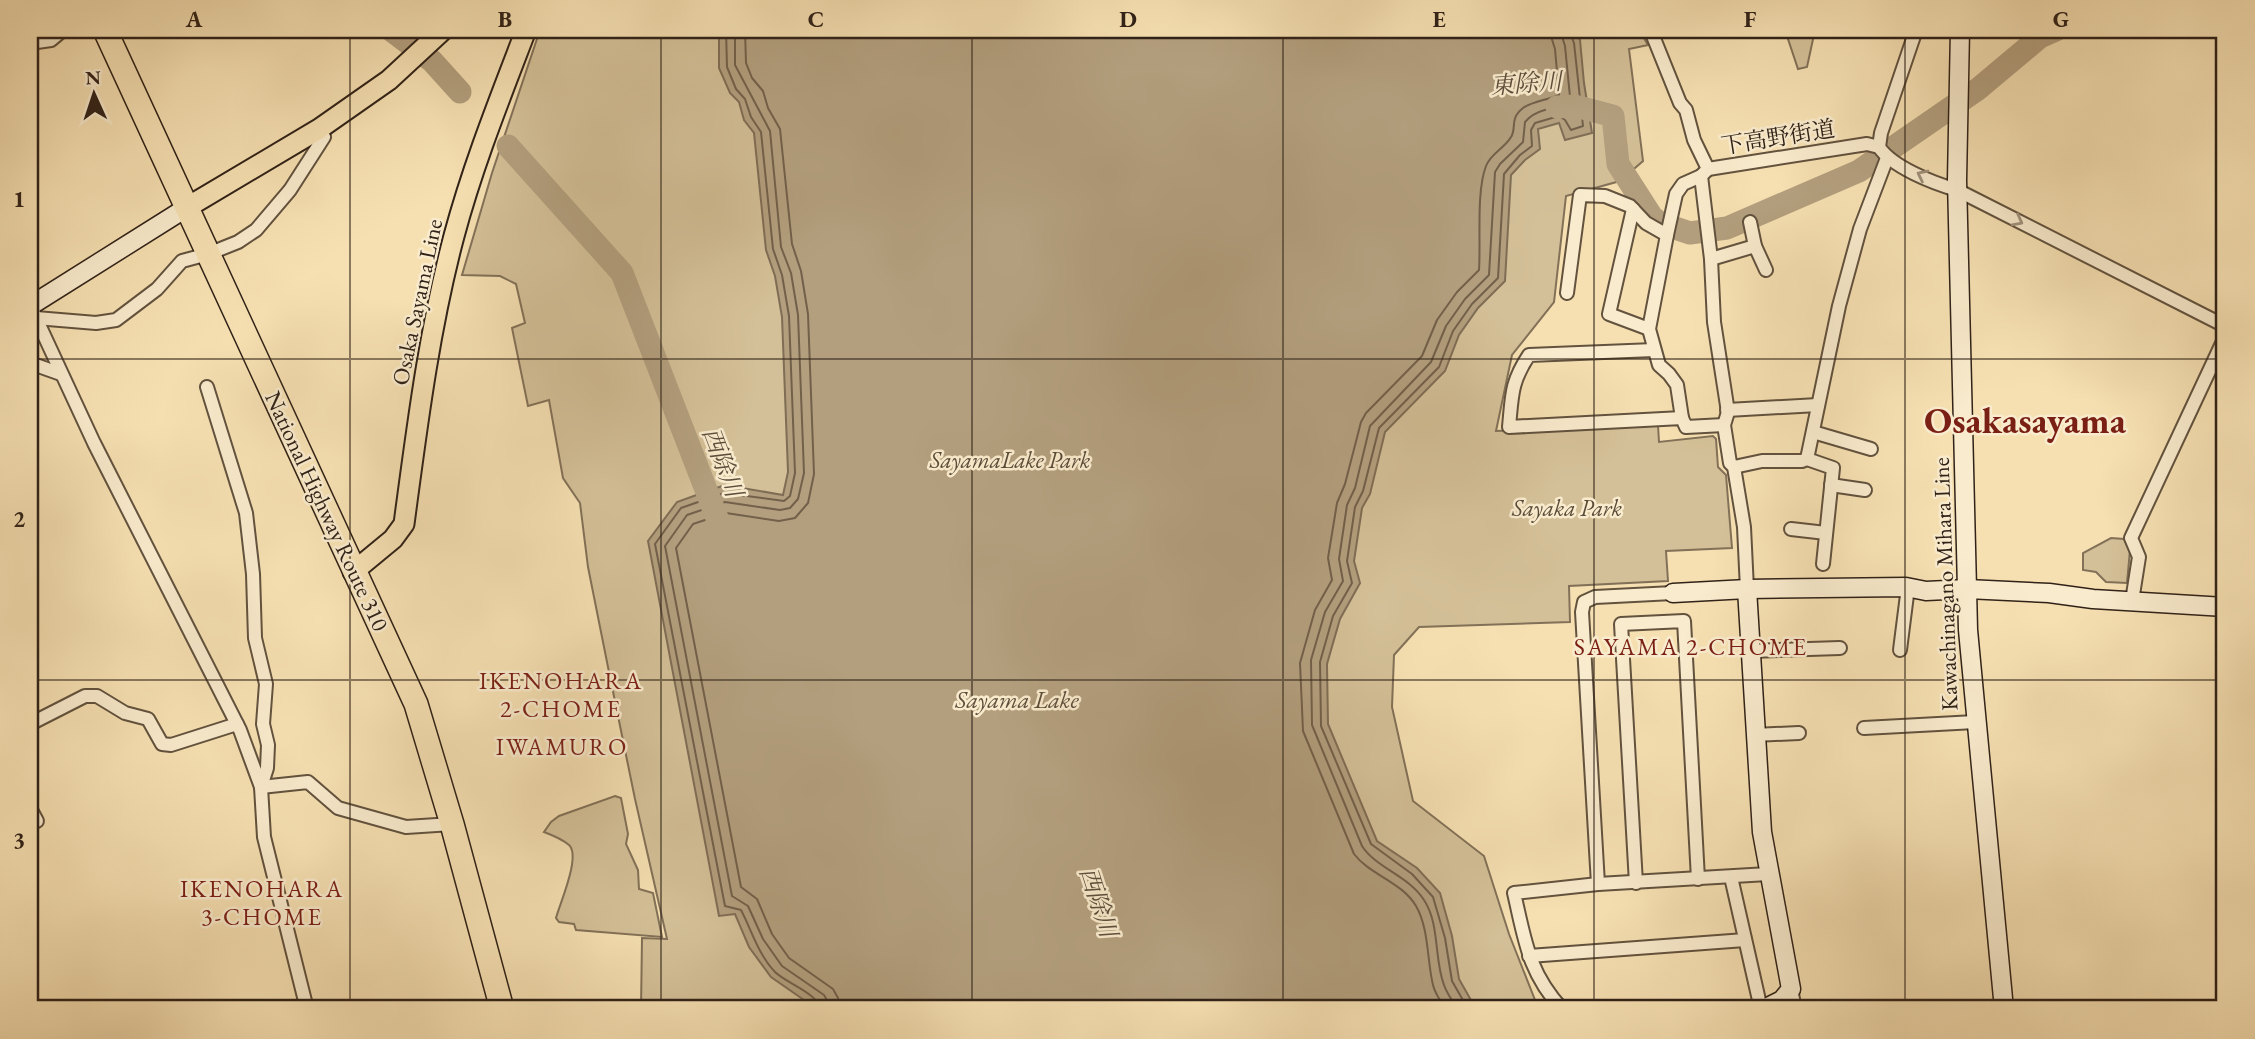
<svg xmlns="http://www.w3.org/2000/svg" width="2255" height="1039" font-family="'EB Garamond','Noto Serif JP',serif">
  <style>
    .green { fill: #d4c098; stroke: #827158; stroke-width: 2 }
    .water { fill: #b39f7e; stroke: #7f6d55; stroke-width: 2 }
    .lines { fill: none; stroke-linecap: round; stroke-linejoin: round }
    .shore { stroke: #72604b; stroke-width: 2 }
    .river { stroke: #b39f7e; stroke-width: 23 }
    .street-casing { stroke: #62523e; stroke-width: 16 }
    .secondary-casing { stroke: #302218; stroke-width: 21 }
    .primary-casing { stroke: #302218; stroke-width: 23 }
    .highway-casing { stroke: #302218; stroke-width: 26 }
    .street { stroke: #f9ebcd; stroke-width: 12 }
    .secondary { stroke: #f9ebcd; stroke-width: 18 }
    .primary { stroke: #f6e0b2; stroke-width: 19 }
    .highway { stroke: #f6e0b2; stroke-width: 23 }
    .oneway { stroke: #9f917c }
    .grid { fill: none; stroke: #302218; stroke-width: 2; stroke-opacity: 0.55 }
    .labels { text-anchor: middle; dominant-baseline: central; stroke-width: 5; stroke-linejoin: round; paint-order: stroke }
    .street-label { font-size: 23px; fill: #302218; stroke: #f9ebcd }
    .park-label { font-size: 23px; font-style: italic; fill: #594a38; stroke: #f9ebcd }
    .water-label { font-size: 24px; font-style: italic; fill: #5e4e3c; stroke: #f9ebcd }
    .neighbourhood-label { font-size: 24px; letter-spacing: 2px; fill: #7a1f14; stroke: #f9ebcd }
    .town-label { font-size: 37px; font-weight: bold; fill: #7a1f14; stroke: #f9ebcd }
    .neatline { fill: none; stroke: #302218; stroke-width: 2.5 }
    .grid-label { font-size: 23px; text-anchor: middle; font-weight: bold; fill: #302218 }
  </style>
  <rect width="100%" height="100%" fill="#f6e0b2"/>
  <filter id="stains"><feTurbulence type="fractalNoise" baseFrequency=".00286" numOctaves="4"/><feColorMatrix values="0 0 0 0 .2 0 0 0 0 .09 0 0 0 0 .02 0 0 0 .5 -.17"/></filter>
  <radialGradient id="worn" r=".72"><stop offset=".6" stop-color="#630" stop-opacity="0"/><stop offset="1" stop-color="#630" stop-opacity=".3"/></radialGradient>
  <!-- green -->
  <g class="green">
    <polygon points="540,30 1639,30 1648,45 1629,49 1643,161 1620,181 1566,196 1554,302 1512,355 1496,431 1658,425 1659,442 1713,436 1716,439 1718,467 1726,475 1732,548 1666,551 1668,581 1569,586 1570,622 1419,627 1394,655 1392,707 1413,801 1484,856 1509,934 1537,1005 1541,1009 641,1009 642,938 667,939 635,799 609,672 588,567 580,503 563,478 549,400 528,406 512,328 525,323 516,284 500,276 462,275 492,173"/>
    <polygon points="1785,30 1815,30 1807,67 1798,69"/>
    <polygon points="2111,538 2124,539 2130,550 2127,583 2106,582 2096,572 2083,570 2083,553"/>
    <path d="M 615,796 L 621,798 L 628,834 L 626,844 L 638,870 L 639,889 L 653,893 L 662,937 L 576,930 L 574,924 L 559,922 L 556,918 C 560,903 581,856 569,845 C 562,839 552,835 544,832 L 551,822 L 559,816 Z"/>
  </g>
  <!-- water -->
  <polygon class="water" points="719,30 1574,30 1580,40 1584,83 1592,133 1565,140 1559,123 1538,129 1540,149 1525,160 1511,175 1505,281 1478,308 1459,335 1445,371 1385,432 1370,494 1362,508 1354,561 1360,583 1340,619 1327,664 1328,724 1377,841 1417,868 1440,893 1452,936 1459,979 1476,1009 817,1009 771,977 749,947 735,914 719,916 648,541 677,502 702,493 725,485 783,495 788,472 782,317 775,276 766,250 754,133 744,120 739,102 730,93 719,68"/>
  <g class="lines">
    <!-- shore -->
    <g class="shore">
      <path d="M 726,30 L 727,67 L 736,89 L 745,99 L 751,117 L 761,132 L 773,249 L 782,275 L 789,316 L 795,473 L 790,496 L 784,501 L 724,493 L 681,508 L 655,544 L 725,906 L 741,910 C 752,931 758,954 775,972 C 786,983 819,994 820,1009"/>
      <polyline points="735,30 735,65 770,131 781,247 791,273 798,315 804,473 798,499 790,508 780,510 725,502 687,515 665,546 732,896 748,906 763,939 782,966 824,995 828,1002 829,1009"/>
      <polyline points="745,30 746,63 752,78 763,91 768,108 780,129 792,244 801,271 808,314 814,474 808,503 795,518 779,521 726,513 693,524 676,548 741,887 757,899 772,934 789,958 833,989 838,998 840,1009"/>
      <path d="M 1446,1009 C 1441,1002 1435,994 1433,985 C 1427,961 1429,928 1416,906 C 1402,882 1370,875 1354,854 L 1303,731 L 1300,663 L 1315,610 L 1332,580 L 1328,558 L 1337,503 L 1345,484 L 1361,422 L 1366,413 L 1422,356 L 1437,320 L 1457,292 L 1479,270 C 1481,241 1476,192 1486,166 C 1491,153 1505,148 1511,137 C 1517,128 1509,119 1523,108 C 1533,101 1548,100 1559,95 L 1555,49 L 1549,30"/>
      <path d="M 1458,1009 C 1453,1002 1447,994 1444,985 C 1434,960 1440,924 1424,900 C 1409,876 1376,868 1362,846 L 1312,725 L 1311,660 L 1325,612 L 1343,581 L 1339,559 L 1347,505 L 1355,488 L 1370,426 L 1431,362 L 1446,326 L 1465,299 L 1489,275 L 1495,172 L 1500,164 L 1523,142 L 1525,122 C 1534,111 1554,105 1568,110 L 1571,107 L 1565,46 L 1560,30"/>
      <polyline points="1468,1009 1452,981 1445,938 1433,897 1412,874 1371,844 1321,726 1320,662 1333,616 1352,583 1347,561 1355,507 1363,491 1379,428 1439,367 1453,331 1472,304 1498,278 1504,174 1520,155 1532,146 1531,130 1535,123 1559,116 1565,120 1571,130 1583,126 1574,43 1569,30"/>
    </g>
    <!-- river -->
    <g class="river">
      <polyline points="391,30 432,61 460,92"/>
      <polyline points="1557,107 1575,106 1613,116 1618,164 1652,217 1660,223 1690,233 1727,228 1859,171 1978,89 2040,37 2056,30"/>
      <polyline points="508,146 622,273 717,518"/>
    </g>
    <!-- street casing -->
    <g class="street-casing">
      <g id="street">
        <polyline points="1655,30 1653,36 1680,103 1686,110 1694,140 1708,169"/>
        <path d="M 1916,30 L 1881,133 L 1879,147 C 1892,167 1933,183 1957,190 L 2225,326"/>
        <polyline points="30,43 51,40 63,30"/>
        <polyline points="1708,169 1701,176 1711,259 1714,322 1728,412 1724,425 1730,463 1734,467 1744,527 1747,589"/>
        <polyline points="1708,169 1867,144 1879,147"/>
        <polyline points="1633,209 1609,314 1649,329"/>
        <polyline points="1750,222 1755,246 1766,270"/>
        <polyline points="1667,235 1676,194 1683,184 1701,176"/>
        <polyline points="1711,259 1755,246"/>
        <polyline points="1567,293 1580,195 1605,196 1630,206 1646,223 1667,235 1649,329 1659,365 1669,374 1677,385 1682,418"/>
        <polyline points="30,305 94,443 240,730 261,787 264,837 307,1009"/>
        <polyline points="36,318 96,323 116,320 157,289 182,261 208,254 238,242 256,230 290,190 324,137 319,129"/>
        <path d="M 1654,350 L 1529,355 C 1511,382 1512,395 1509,427 L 1682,418 L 1686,427 L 1724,425"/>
        <polyline points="30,363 61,374"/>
        <polyline points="207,387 246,513 253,574 255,638 266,684 263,724 268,745 267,768 261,787"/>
        <polyline points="1727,410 1818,405"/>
        <polyline points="1813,432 1871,449"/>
        <polyline points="1807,459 1839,306 1860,229 1887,158"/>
        <polyline points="1734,467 1762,461 1802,461 1807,459 1833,468 1823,564"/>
        <polyline points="1831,485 1865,490"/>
        <polyline points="1791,529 1826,533"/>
        <polyline points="2132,601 2139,557 2131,538 2225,337"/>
        <polyline points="1900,650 1908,587"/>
        <polyline points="1750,651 1840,648"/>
        <polyline points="30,724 85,696 97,696 125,713 148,719 162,744 171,745 237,724"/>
        <polyline points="1864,728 1975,722"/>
        <polyline points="1754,735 1799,733"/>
        <polyline points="261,787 308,782 338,808 406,827 452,824"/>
        <polyline points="30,808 37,821"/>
        <polyline points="1731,877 1761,1009"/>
        <polyline points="1636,883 1621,624 1684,621 1698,879"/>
        <polyline points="1598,884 1582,612 1584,602 1595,597 1673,593"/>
        <polyline points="1529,956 1745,940"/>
        <polyline points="1791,989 1795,1009"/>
        <path d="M 1562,1009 C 1528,972 1525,940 1514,893 L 1598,884 L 1768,874"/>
      </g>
    </g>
    <!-- secondary casing -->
    <g class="secondary-casing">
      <g id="secondary">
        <polyline points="1960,30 1957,180 1968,630 2004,1009"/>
        <polyline points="30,306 186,208"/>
        <polyline points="1747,589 1762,832 1791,989 1782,1000 1764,1009"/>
        <polyline points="1673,593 1747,589 1906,587 1926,591 1967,589 2049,593 2093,599 2225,607"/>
      </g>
    </g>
    <!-- primary casing -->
    <g class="primary-casing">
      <g id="primary">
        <polyline points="186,208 319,129 389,80 443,30"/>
        <path d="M 353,572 L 393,539 L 404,524 C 417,427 429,330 454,236 C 473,165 500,98 526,30"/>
      </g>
    </g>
    <!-- highway casing -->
    <g class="highway-casing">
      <polyline id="highway" points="105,30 416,704 452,824 502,1009"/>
    </g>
    <!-- street -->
    <use href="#street" class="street"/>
    <!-- secondary -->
    <use href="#secondary" class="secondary"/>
    <!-- primary -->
    <use href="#primary" class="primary"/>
    <!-- highway -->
    <use href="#highway" class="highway"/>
  </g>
  <!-- one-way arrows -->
  <defs><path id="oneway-chevron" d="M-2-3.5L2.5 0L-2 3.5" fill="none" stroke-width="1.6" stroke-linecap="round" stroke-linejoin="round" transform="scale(1.75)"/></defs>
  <g class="oneway">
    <use href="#oneway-chevron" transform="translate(1922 175) rotate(-154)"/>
    <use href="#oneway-chevron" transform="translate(2018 221) rotate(28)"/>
  </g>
  <!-- grid -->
  <path class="grid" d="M 350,30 L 350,1009M 661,30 L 661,1009M 972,30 L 972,1009M 1283,30 L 1283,1009M 1594,30 L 1594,1009M 1905,30 L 1905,1009M 30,359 L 2225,359M 30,680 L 2225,680"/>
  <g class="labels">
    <!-- street labels -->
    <g class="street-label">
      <text transform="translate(1778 137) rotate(-9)">下高野街道</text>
      <text transform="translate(417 302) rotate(-78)">Osaka Sayama Line</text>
      <text transform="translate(327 511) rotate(65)">National Highway Route 310</text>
      <text transform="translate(1945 584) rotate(-92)">Kawachinagano Mihara Line</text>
    </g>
    <!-- park labels -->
    <g class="park-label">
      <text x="1010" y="460">SayamaLake Park</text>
      <text x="1567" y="508">Sayaka Park</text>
    </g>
    <!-- water labels -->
    <g class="water-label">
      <text transform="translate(1526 83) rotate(-4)">東除川</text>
      <text transform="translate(723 462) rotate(69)">西除川</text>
      <text x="1017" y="699">Sayama Lake</text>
      <text transform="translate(1099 902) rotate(72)">西除川</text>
    </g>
    <!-- neighbourhood labels -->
    <g class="neighbourhood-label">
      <text x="1691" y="646">SAYAMA 2-CHOME</text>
      <text x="561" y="680">IKENOHARA<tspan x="561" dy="28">2-CHOME</tspan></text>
      <text x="562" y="746">IWAMURO</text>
      <text x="262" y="888">IKENOHARA<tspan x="262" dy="28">3-CHOME</tspan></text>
    </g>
    <!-- town labels -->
    <g class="town-label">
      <text x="2025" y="420">Osakasayama</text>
    </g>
  </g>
  <!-- margin -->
  <rect width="2255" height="1039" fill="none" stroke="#f6e0b2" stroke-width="77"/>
  <!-- north arrow -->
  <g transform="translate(94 94) rotate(357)" stroke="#f9ebcd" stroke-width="5" paint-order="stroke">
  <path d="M0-5L12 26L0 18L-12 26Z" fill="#302218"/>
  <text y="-10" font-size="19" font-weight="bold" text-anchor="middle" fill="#302218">N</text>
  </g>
  <rect x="38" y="38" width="2178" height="962" class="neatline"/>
  <g class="grid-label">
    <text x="194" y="27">A</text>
    <text x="505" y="27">B</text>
    <text x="816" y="27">C</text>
    <text x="1128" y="27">D</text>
    <text x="1439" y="27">E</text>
    <text x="1750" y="27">F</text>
    <text x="2061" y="27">G</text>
    <text x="19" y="207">1</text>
    <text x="19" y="527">2</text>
    <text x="19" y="848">3</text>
  </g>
  <rect width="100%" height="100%" filter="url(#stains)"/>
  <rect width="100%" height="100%" fill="url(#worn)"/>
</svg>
